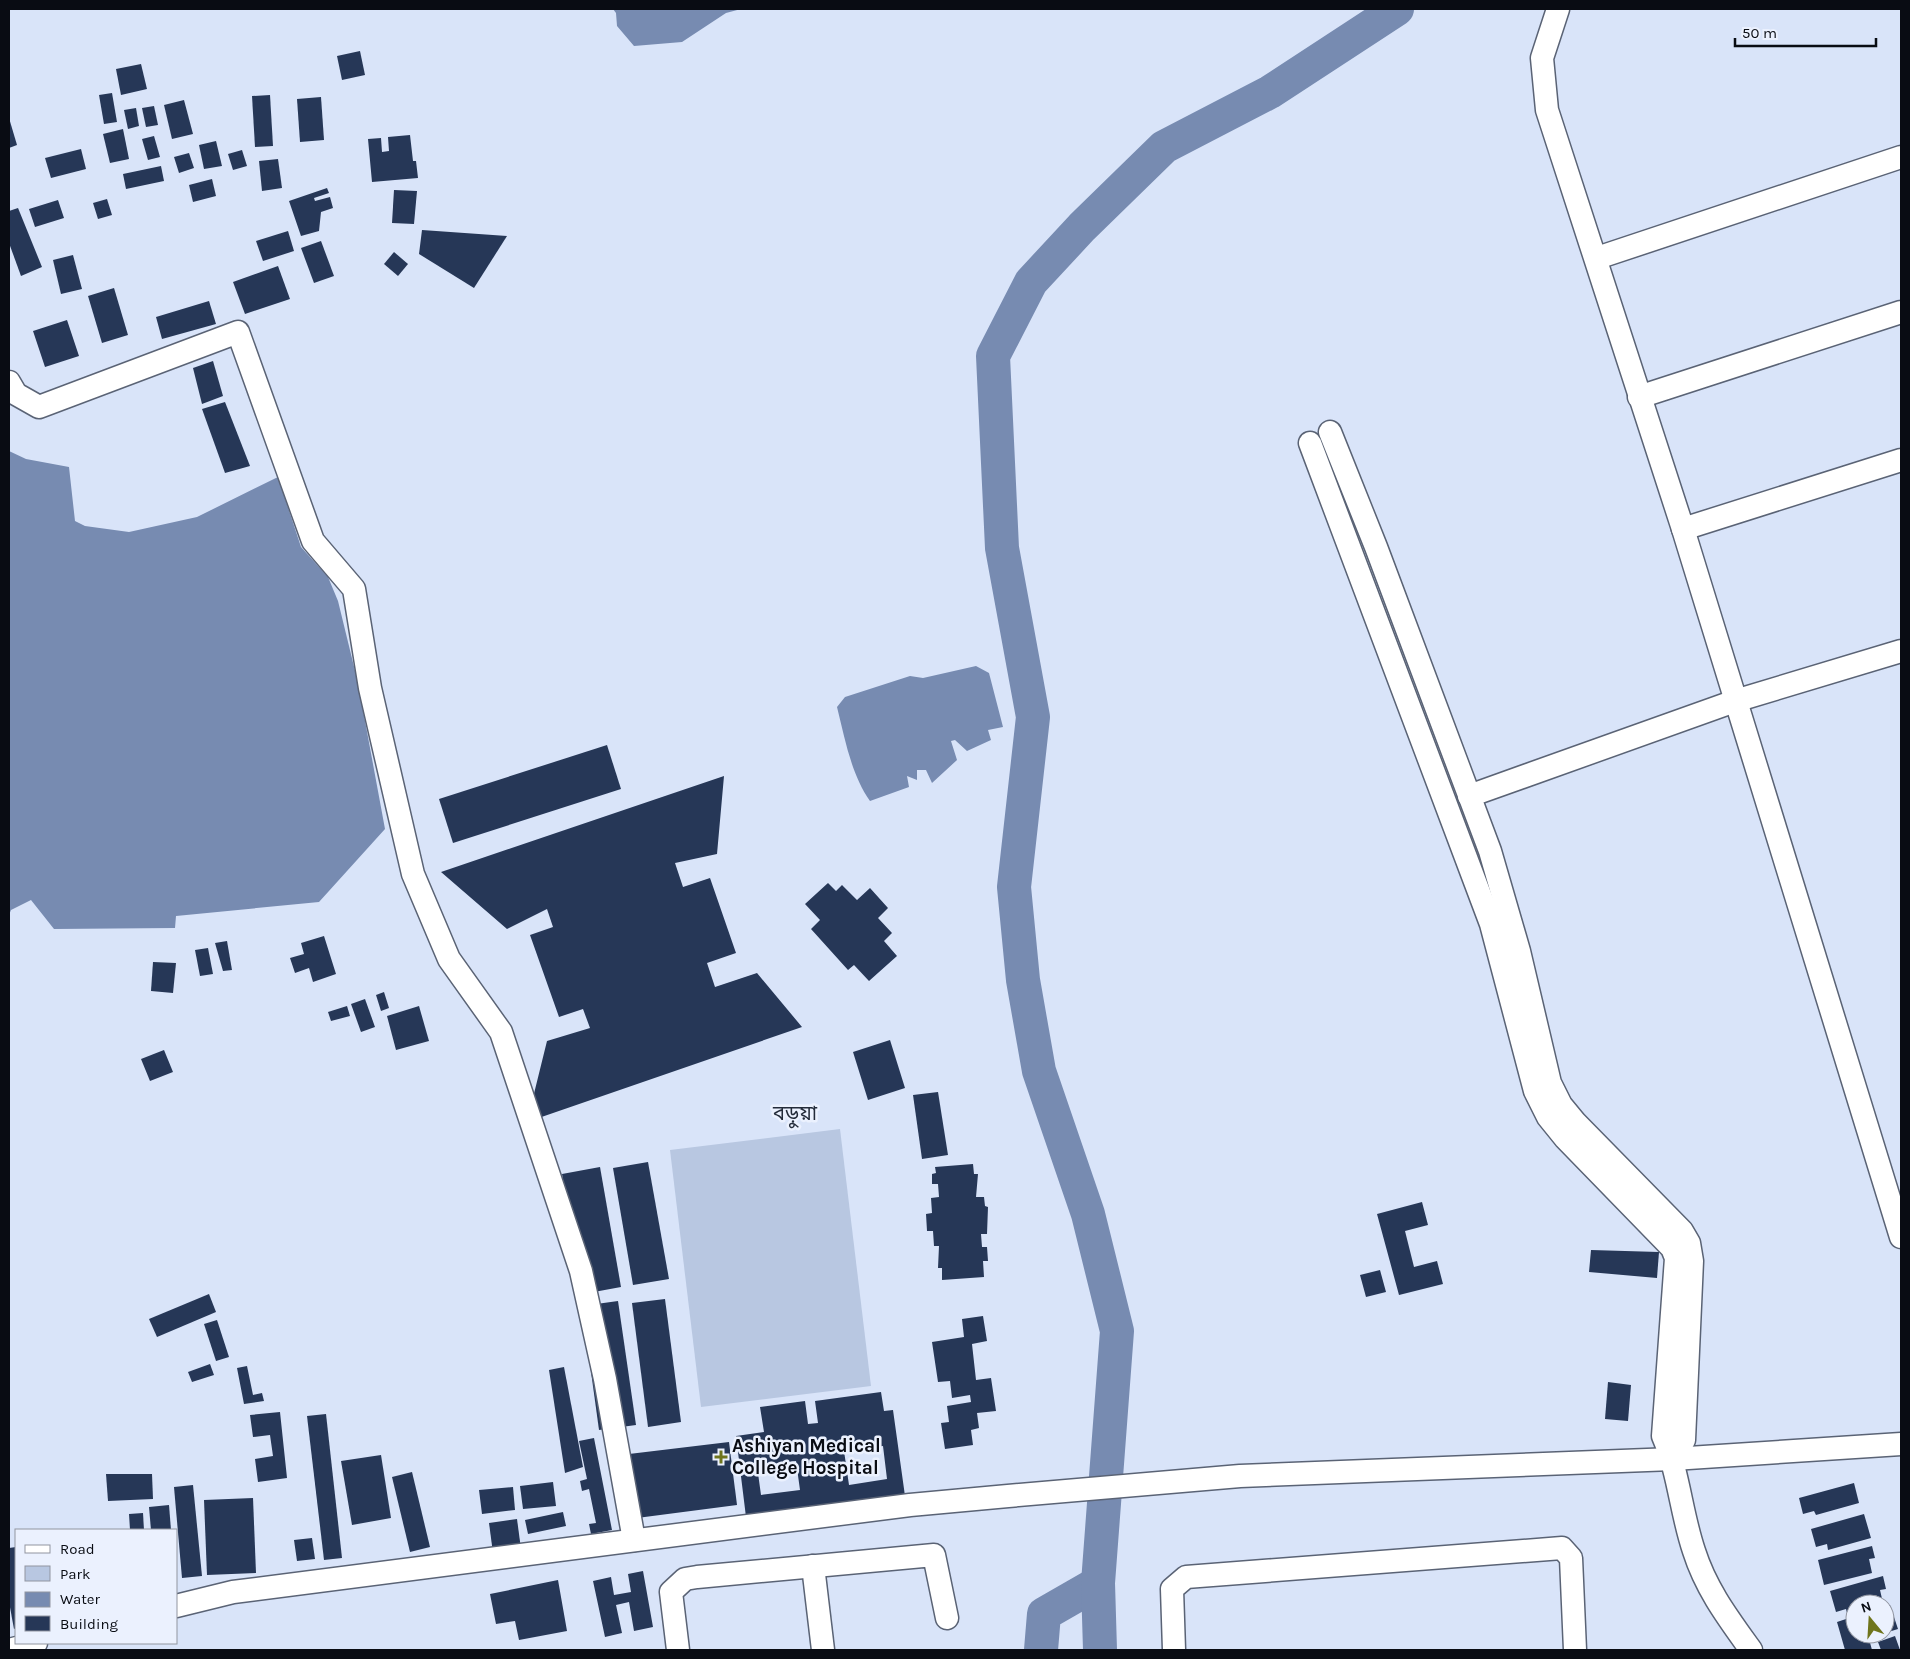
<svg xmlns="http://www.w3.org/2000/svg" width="1910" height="1659" font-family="Karla,'Noto Sans Bengali',sans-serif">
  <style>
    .green { fill: #b8c7e1 }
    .water { fill: #778bb1 }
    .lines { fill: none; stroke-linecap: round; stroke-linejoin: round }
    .river { stroke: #778bb1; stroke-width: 34 }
    .building { fill: #263757; fill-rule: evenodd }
    .minor-casing { stroke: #5a6375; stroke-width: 25 }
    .minor { stroke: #fff; stroke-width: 22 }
    .poi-dot { fill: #6f751d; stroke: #ebf1fe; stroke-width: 2 }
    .labels { text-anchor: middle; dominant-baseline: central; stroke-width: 5; stroke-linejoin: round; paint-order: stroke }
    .poi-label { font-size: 19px; font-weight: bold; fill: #090c13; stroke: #ebf1fe; text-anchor: start }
    .neighbourhood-label { font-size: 20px; fill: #232b3a; stroke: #ebf1fe }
  </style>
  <rect width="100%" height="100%" fill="#d9e4f9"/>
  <!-- green -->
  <polygon class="green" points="840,1129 871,1386 701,1407 670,1150"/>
  <!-- water -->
  <g class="water">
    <polygon points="613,9 741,9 726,13 682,42 634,46 617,26 616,13"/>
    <polygon points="9,451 26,459 69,467 75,521 85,526 129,532 197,517 278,477 301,547 328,577 338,601 358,683 385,829 319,902 176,916 175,928 54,929 31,900 11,910 9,915"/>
    <path d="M 976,666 L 989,673 L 1003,727 L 988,730 L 991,740 L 967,751 L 955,740 L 951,741 L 957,760 L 932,783 L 926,770 L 917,770 L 917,780 L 907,776 L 909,787 L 870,801 C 851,774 845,739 837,707 L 845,697 L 910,676 L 923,678 Z"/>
  </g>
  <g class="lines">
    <!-- river -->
    <g class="river">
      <polyline points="1041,1650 1044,1614 1098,1583"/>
      <polyline points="1100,1650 1098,1583 1117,1331 1088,1214 1039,1071 1023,980 1014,887 1033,717 1002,548 993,356 1031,282 1082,227 1164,147 1270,92 1397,9"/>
    </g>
  </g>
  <!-- building -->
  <g class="building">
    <polygon points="360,51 365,75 342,80 337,56"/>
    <polygon points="141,64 147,89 121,95 116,69"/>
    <polygon points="112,93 117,122 104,124 99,95"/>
    <polygon points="270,95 273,146 255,147 252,96"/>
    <polygon points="321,97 324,140 300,142 297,99"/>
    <polygon points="184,100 193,134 172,139 164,105"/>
    <polygon points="154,106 158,125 146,127 142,108"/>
    <polygon points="136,108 139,126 128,129 124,110"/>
    <polygon points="9,118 17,145 9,148"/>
    <polygon points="123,129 129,159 110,163 103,134"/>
    <polygon points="410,135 413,161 416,161 418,178 372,182 368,139 381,138 382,152 389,151 388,137"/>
    <polygon points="154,136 160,157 148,160 142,139"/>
    <polygon points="216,141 222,166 204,169 199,145"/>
    <polygon points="81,149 86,169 51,178 45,158"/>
    <polygon points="242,150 247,166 233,170 228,154"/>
    <polygon points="189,153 194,168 179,173 174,157"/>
    <polygon points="278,159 282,188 262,191 259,161"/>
    <polygon points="161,166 164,181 126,189 123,174"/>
    <polygon points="212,179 216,196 193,202 189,185"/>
    <polygon points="327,188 329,193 314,198 315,201 330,197 333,208 321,212 319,231 301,236 289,201"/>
    <polygon points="394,190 417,191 414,224 392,223"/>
    <polygon points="107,199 112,215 98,219 93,203"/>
    <polygon points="58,200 64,218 35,227 29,209"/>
    <polygon points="18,208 42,267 21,276 9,243 9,211"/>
    <polygon points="422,230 507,236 474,288 419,254"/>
    <polygon points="288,231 294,251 263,261 256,241"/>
    <polygon points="321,241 334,276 314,283 301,248"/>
    <polygon points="394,252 408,264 398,276 384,264"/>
    <polygon points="73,255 82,289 61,294 53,260"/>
    <polygon points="278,266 290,299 245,314 233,282"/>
    <polygon points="114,288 128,335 102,343 88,296"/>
    <polygon points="209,301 216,324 162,339 156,317"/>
    <polygon points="67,320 79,356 45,367 33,331"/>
    <polygon points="213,361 223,396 202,404 193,368"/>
    <polygon points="225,402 250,466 225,473 202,409"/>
    <polygon points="607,745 621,789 453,843 439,799"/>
    <polygon points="724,776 717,854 675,863 683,887 710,878 736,953 707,963 715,987 757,973 802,1027 527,1122 547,1041 590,1028 583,1009 559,1017 530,935 553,927 547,909 507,929 441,872"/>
    <polygon points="828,883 836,891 842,885 857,900 870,888 888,908 878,918 892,933 884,941 897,956 869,981 854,965 848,970 811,929 820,920 805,904"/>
    <polygon points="324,936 336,974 313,982 309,968 295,973 290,958 304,954 301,943"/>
    <polygon points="227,941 232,970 223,971 215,943"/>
    <polygon points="208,948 213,974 200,976 195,950"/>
    <polygon points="153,962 176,963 173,993 151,991"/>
    <polygon points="384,992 389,1008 381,1011 376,995"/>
    <polygon points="365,999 375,1027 361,1032 351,1004"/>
    <polygon points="347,1006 350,1016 331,1021 328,1012"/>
    <polygon points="419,1006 429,1041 396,1050 387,1016"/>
    <polygon points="890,1040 905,1088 868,1100 853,1052"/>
    <polygon points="164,1050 173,1072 150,1081 141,1059"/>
    <polygon points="938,1092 948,1155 922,1159 913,1095"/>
    <polygon points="648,1162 669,1279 633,1285 613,1168"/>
    <polygon points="973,1164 974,1174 978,1174 976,1197 984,1197 985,1206 988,1207 987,1234 981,1234 982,1247 987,1247 988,1261 983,1261 984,1277 942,1280 942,1268 938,1268 939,1246 934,1246 933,1231 927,1231 926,1214 932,1213 931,1198 939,1197 938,1184 932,1184 932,1174 936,1173 935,1167"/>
    <polygon points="600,1167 621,1287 583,1294 562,1174"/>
    <polygon points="1422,1202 1428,1225 1405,1231 1414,1267 1437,1261 1443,1284 1399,1295 1377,1214"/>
    <polygon points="1591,1250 1659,1252 1657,1278 1589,1272"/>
    <polygon points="1380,1270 1386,1292 1366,1297 1360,1275"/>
    <polygon points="209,1294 216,1312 157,1337 149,1319"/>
    <polygon points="665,1299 681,1422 648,1427 632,1303"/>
    <polygon points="618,1301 636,1425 599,1430 582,1306"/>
    <polygon points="983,1316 987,1341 972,1344 976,1380 991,1378 996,1411 977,1413 979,1428 971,1430 973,1445 945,1449 941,1423 949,1422 947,1406 971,1402 970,1395 952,1398 950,1381 938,1382 932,1342 964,1337 962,1319"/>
    <polygon points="217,1320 229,1357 216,1361 204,1324"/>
    <polygon points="210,1364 214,1375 192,1382 188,1372"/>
    <polygon points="247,1366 253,1395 262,1393 264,1401 244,1404 237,1368"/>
    <polygon points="564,1367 583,1467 565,1473 549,1370"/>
    <polygon points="1608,1382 1631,1385 1628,1421 1605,1419"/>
    <path d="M 881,1392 L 884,1411 L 893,1410 L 905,1496 L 746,1517 L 736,1436 L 764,1432 L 760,1407 L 805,1401 L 808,1424 L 818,1423 L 815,1401 ZM 883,1446 L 887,1479 L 849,1485 L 844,1451 ZM 796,1461 L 800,1490 L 761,1495 L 757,1466 Z"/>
    <polygon points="280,1412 287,1478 258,1482 255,1459 273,1456 270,1435 253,1437 250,1415"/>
    <polygon points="326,1414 342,1558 324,1560 307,1416"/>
    <polygon points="594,1438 612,1530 591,1534 589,1524 596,1523 589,1489 582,1491 580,1481 587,1479 579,1441"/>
    <polygon points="729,1442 737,1505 637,1518 629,1454"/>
    <polygon points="381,1455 391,1518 352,1525 341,1461"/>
    <polygon points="412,1472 430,1547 410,1552 392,1477"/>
    <polygon points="106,1474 152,1474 153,1499 108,1501"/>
    <polygon points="553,1482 556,1506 523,1509 520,1486"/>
    <polygon points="1854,1483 1859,1503 1816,1515 1814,1511 1803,1514 1799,1498"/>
    <polygon points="193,1485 202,1576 182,1578 174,1487"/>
    <polygon points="513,1487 515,1510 482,1514 479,1490"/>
    <polygon points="253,1498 256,1573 207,1575 204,1500"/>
    <polygon points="169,1505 171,1530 151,1530 149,1507"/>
    <polygon points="563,1512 566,1526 528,1534 525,1520"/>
    <polygon points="143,1513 144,1530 130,1530 129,1514"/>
    <polygon points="1864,1514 1871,1538 1828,1550 1827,1544 1816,1547 1811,1529"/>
    <polygon points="517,1519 521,1549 493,1553 489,1523"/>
    <polygon points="312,1538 315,1559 297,1561 294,1540"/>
    <polygon points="1872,1546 1875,1558 1869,1559 1872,1573 1824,1585 1818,1560"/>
    <polygon points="16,1547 16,1628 14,1629 9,1602 9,1548"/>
    <polygon points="643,1571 653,1627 634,1631 629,1602 616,1605 622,1633 605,1637 593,1581 611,1577 614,1595 631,1592 628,1574"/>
    <polygon points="1883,1576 1886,1589 1880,1590 1883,1603 1855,1604 1855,1611 1847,1613 1846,1609 1836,1612 1830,1591"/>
    <polygon points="558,1580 567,1631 519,1640 515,1621 496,1624 490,1594"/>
    <polygon points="1890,1605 1898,1629 1885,1633 1885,1607"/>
    <polygon points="1855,1616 1855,1634 1882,1634 1869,1639 1872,1650 1845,1650 1837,1622"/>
    <polygon points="1895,1636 1900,1650 1881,1650 1878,1642"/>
  </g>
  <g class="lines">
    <!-- minor casing -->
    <g class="minor-casing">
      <g id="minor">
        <polyline points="1558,9 1542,58 1547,110 1683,529 1901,1237"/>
        <polyline points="1597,258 1901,157"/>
        <polyline points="9,382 16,394 39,407 238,332 313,541 354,589 370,688 413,874 449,959 501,1032 581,1271 605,1379 634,1540"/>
        <polyline points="1639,397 1901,312"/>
        <polyline points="1330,432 1376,547 1490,851 1519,951 1550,1083 1561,1105 1575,1122 1682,1231 1689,1243 1692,1261 1684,1440 1673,1459"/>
        <path d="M 1310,443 L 1491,924 L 1535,1091 L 1548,1117 L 1565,1138 L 1672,1248 L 1676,1258 L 1663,1436 C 1679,1473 1681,1513 1694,1551 C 1706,1589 1728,1618 1751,1650"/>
        <polyline points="1683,529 1901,460"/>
        <polyline points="1469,796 1735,701 1901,651"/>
        <polyline points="813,1566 823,1650"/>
        <polyline points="176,1606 233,1592 910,1505 1008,1496 1240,1476 1673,1459 1901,1444"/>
        <polyline points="9,1650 36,1643"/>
        <polyline points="678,1650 671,1592 685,1579 697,1577 934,1555 947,1618"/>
        <polyline points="1174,1650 1172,1589 1186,1577 1562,1548 1571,1558 1575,1650"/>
      </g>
    </g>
    <!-- minor -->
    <use href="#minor" class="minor"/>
  </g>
  <!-- markers -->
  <path class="poi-dot" d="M718.5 1449.5h5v5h5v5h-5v5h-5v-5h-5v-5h5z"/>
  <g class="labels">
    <!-- poi labels -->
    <g class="poi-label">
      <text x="732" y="1446">Ashiyan Medical<tspan x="732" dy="22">College Hospital</tspan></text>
    </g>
    <!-- neighbourhood labels -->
    <g class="neighbourhood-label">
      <text x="795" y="1113">বড়ুয়া</text>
    </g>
  </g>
  <!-- border -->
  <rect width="1910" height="1659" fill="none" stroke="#090c13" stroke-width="20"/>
  <!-- legend -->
  <rect x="15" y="1529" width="162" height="115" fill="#ebf1fe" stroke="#9195a0"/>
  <rect x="25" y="1545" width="25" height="8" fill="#ffffff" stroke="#9195a0"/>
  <text x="60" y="1554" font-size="15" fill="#090c13">Road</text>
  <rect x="25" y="1566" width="25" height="15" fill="#b8c7e1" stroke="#9195a0"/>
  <text x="60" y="1579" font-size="15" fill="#090c13">Park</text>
  <rect x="25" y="1592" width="25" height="15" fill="#778bb1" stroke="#9195a0"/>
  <text x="60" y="1604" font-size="15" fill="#090c13">Water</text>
  <rect x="25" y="1616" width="25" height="15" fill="#263757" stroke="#9195a0"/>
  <text x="60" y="1629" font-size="15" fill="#090c13">Building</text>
  <!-- north arrow -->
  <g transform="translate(1870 1619) rotate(342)"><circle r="24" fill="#ebf1fe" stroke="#9195a0"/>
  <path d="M0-4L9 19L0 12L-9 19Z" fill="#6f751d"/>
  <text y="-8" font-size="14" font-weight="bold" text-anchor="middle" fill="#090c13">N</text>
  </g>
  <!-- scale -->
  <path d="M1735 38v8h141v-8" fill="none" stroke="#090c13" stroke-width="2.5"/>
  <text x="1742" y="38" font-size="15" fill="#090c13" stroke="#ebf1fe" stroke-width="4" paint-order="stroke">50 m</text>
</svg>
